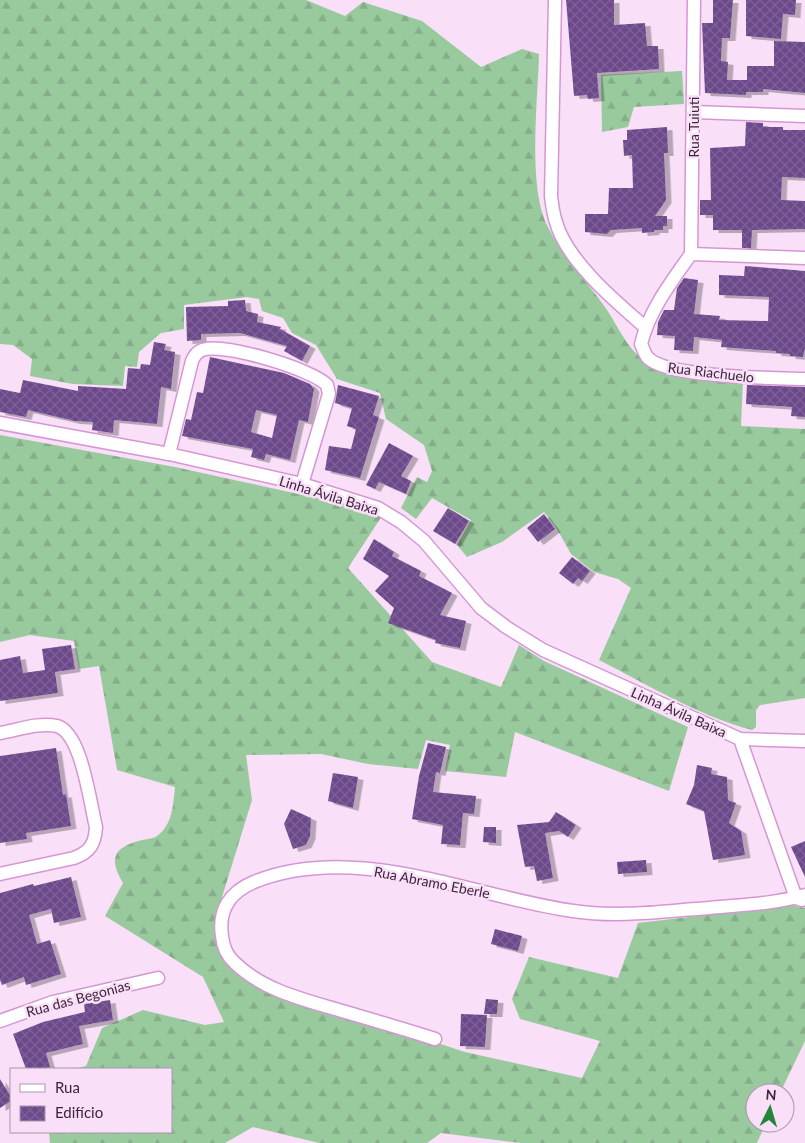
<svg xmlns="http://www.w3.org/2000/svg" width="805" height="1143" font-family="Lato,sans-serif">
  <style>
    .forest { fill: url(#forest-firs) }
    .building { fill: url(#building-cross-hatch); fill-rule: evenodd; filter: url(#shadow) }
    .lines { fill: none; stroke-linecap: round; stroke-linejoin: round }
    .minor-casing { stroke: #d597d4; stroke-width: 15 }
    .minor { stroke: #fff; stroke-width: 12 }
    .labels { text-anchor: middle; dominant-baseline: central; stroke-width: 5; stroke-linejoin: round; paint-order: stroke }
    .street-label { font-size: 14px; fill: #3d253d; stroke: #f9dff8 }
  </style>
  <defs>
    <pattern id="forest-firs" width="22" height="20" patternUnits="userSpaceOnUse" patternTransform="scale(1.25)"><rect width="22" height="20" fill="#99ca9e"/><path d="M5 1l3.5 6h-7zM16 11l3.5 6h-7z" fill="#85ad89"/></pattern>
    <pattern id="building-cross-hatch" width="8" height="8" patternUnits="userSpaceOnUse" patternTransform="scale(1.25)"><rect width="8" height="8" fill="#6c4a8b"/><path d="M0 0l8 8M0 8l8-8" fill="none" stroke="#7e6197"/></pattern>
    <filter id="shadow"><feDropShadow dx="5.5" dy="3" stdDeviation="0" flood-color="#0004"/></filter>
  </defs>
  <rect width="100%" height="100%" fill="#f9dff8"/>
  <!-- forest -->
  <g class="forest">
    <path d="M 0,0 L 306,0 L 345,16 L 363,2 L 422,21 L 481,67 L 522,49 L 539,54 C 538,99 527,188 548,227 C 563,258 588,282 607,310 C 621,331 630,357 656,366 C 679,373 718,376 743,380 L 741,426 L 805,429 L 805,698 L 760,705 L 756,710 L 756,727 L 752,730 C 699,716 648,685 599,660 L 631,588 L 618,579 L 594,572 L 571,554 L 557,529 L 544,512 L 502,542 L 467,557 L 457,545 L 471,520 L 432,498 L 416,519 L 401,508 L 417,477 L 427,482 L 432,471 L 424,445 L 386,419 L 380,393 L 337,379 L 316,345 L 292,333 L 283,318 L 262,311 L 259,299 L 247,297 L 184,305 L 184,329 L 161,333 L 139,352 L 137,367 L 125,366 L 123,386 L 73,384 L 30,376 L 32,359 L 13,345 L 0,344 Z"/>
    <polygon points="682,71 684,104 634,107 628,127 602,132 601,75"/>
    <path d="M 0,435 L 175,467 L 371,510 L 382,516 L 348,568 L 432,662 L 501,687 L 519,645 L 544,661 L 688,727 L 669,791 L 515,732 L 506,777 L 445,771 L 450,745 L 426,740 L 418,769 L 368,764 L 321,754 L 246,755 L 252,800 L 214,923 L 217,947 L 228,964 L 254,983 L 465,1052 L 582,1078 L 600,1041 L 520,1019 L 512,999 L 529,957 L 618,978 L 638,923 L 791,905 L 805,908 L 805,1041 L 780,1093 L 755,1093 L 755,1123 L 766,1123 L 757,1143 L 521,1143 L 441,1133 L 427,1143 L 319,1143 L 253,1127 L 225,1143 L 50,1143 L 49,1132 L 171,1132 L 171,1069 L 73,1069 L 86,1066 L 102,1028 L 143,1010 L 205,1025 L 224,1022 L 203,977 L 105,916 L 123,883 C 108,858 114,847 142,840 C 146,839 153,839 157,836 C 173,824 173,805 175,787 L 117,770 L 99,666 L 79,669 L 74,641 L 30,635 L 0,642 Z"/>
  </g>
  <!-- building -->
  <g class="building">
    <polygon points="566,0 614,0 614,25 645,23 647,46 658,46 659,69 597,73 599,98 588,99 587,95 574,96"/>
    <polygon points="713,0 733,0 730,38 722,38 721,61 728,62 727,80 747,80 747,66 774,66 774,41 805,42 805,93 763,89 763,92 746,92 746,95 705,93 702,23 713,23"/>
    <polygon points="746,0 796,0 795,15 783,14 781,39 746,36"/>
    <polygon points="746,122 763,123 763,127 783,127 783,130 805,130 805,178 782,177 781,200 805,201 805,229 752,230 751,248 742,248 742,230 713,230 713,215 700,215 700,200 711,200 710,148 745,146"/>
    <polygon points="667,127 668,153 664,153 666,200 655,216 667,216 667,226 663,226 663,230 654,230 654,232 642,233 642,228 611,230 607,234 585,232 585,214 608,214 609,188 633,188 632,155 624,156 623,140 627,140 627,130"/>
    <polygon points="745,266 805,271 805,348 803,357 790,356 790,354 776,353 776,351 721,347 722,340 694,337 693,351 674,350 675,336 657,335 658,322 664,310 674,310 677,288 684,278 698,280 694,314 720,316 719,320 768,321 769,297 719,295 719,275 744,276"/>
    <polygon points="245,300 246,311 258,314 257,322 281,327 280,329 310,346 302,361 284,351 287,346 240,333 201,334 201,340 187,341 186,307 228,306 228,301"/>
    <polygon points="154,342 166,344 164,350 175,352 171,389 161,387 157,424 114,420 113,433 92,430 93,422 75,421 28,410 26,417 0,412 0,389 20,393 23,380 78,391 78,386 126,389 128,368 140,369 141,364 150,365"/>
    <path d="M 210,357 L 284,373 L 310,384 L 314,389 L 308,422 L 299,420 L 290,460 L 266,454 L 264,460 L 251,457 L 253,449 L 182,436 L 186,419 L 191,420 L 197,392 L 203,393 ZM 256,410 L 277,415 L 272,438 L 251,432 Z"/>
    <polygon points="338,385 379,396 373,415 379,417 360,478 325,470 329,446 351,449 356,429 347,426 352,408 335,403"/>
    <polygon points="747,385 805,387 805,417 791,416 792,407 746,404"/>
    <polygon points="389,443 413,456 401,476 411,481 406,494 379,482 375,489 366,485"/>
    <polygon points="448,508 469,521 455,544 433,531"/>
    <polygon points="544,514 555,529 538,542 527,528"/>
    <polygon points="374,539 394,552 392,556 421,571 419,576 452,593 440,615 466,621 460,648 435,643 436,640 388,623 394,608 375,591 389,576 363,559"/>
    <polygon points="572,557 590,571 582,581 578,578 573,584 559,573"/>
    <polygon points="71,645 75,669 55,672 58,693 0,701 0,660 20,656 23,673 45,670 42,649"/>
    <polygon points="428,743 446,747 440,773 436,772 433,792 476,796 474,814 463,813 460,845 441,844 443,825 412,819 419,776"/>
    <polygon points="56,748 63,795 66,794 71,826 26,833 27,839 0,843 0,756"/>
    <polygon points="697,765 712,768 711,774 727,777 728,800 736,803 729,823 741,831 745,855 713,860 704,811 686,804 694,785"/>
    <polygon points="333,773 358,777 353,808 328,801"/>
    <polygon points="291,809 311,818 310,836 306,845 293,849 284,824"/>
    <polygon points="556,812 576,825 568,837 559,831 545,833 553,878 537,881 534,866 525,867 517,825 549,822"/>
    <polygon points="484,827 496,827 496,843 483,842"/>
    <polygon points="805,841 805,877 791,847"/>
    <polygon points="646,860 647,872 618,874 617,862"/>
    <polygon points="71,877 81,917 54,923 51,909 29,915 37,944 50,940 61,974 26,985 24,977 2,985 0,980 0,893 33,884 34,886"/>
    <polygon points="495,929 522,936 518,951 491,944"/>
    <polygon points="486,999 498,1000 497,1014 484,1014"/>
    <polygon points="110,1000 113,1020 79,1026 83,1044 46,1053 50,1067 43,1069 26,1069 13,1034 43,1022 85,1012 84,1004"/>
    <polygon points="461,1014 487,1015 485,1047 460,1046"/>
    <polygon points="0,1079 11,1097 11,1101 0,1108"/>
  </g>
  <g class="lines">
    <!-- minor casing -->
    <g class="minor-casing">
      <g id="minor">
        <path d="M 555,0 L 551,196 C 552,204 553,214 556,222 C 566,260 616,302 645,327"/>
        <polyline points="694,112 805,116"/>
        <path d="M 691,254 C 671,282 649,311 641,344 C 643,348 645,355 648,358 C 668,378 775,378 805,379"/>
        <polyline points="691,254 694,0"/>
        <polyline points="691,254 805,258"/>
        <polyline points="0,423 169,454 302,484 378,508 401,522 424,541 481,608 506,627 543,650 740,739 805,741"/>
        <path d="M 169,454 L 192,361 C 194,356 197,352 202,350 C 222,342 312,369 327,385 L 329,394 L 302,484"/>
        <path d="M 0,733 C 18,730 39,722 57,726 C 82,733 90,804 96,827 C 95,844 90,852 74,858 L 0,874"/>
        <polyline points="740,739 796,898 802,900"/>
        <polyline points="0,1021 53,1002 158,978"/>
        <path d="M 435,1039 C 404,1029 373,1020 342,1011 C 305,1000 264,991 235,963 C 227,956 223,947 222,936 C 218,910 230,892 254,882 C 356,841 473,897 573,911 C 619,918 664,911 709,908 C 741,905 775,904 805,895"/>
      </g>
    </g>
    <!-- minor -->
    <use href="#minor" class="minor"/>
  </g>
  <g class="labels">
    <!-- street labels -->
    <g class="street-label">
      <text transform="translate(693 127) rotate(-90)">Rua Tuiuti</text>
      <text transform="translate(711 372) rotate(7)">Rua Riachuelo</text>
      <text transform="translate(329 495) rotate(17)">Linha Ávila Baixa</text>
      <text transform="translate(679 712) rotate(24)">Linha Ávila Baixa</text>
      <text transform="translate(432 882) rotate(11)">Rua Abramo Eberle</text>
      <text transform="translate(78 998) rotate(-15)">Rua das Begonias</text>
    </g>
  </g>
  <!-- legend -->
  <rect x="10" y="1068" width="162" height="65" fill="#f9dff8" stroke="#ae95ad"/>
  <rect x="20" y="1084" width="25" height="8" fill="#ffffff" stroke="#ae95ad"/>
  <text x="55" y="1093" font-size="15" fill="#3d253d">Rua</text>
  <rect x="20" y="1106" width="25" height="15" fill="url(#building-cross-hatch)" stroke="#ae95ad"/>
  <text x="55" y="1118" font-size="15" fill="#3d253d">Edifício</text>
  <!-- north arrow -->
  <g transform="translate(770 1108) rotate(5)"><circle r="24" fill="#f9dff8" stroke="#ae95ad"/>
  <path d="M0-4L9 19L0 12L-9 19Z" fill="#238639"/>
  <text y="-8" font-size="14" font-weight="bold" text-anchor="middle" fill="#3d253d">N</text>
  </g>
</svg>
